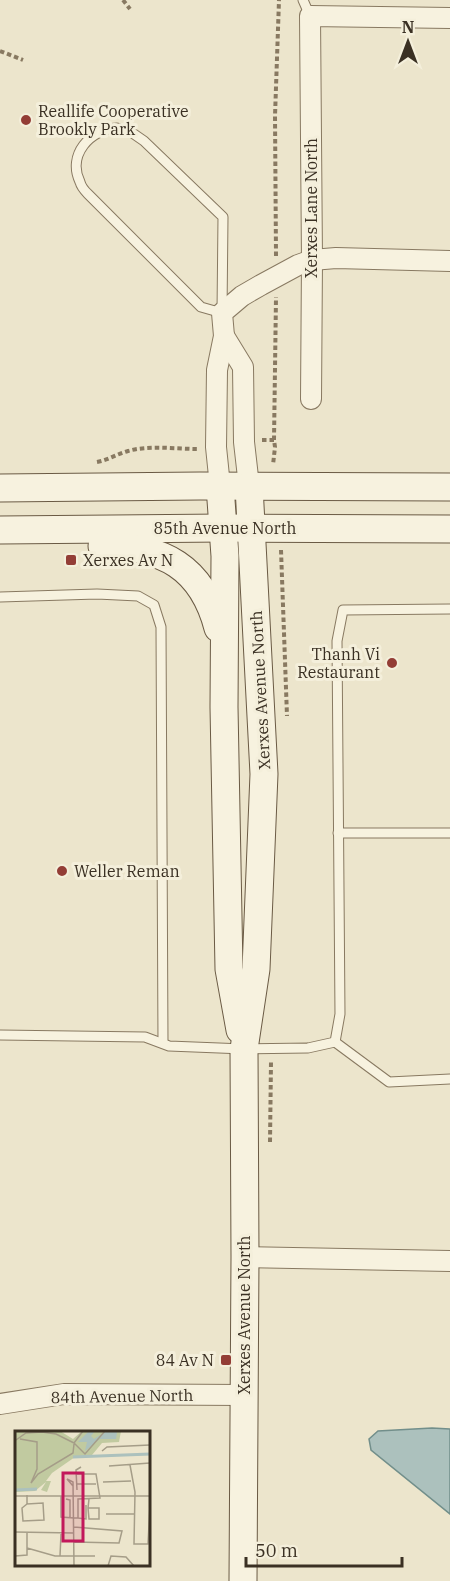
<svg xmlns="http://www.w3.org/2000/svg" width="450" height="1581" font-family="'IBM Plex Serif',serif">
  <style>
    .water { fill: #acc1bd; stroke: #728f8b; stroke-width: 1.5 }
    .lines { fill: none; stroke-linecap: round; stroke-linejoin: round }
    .lane-casing { stroke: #887961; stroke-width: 11 }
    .street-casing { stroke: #887961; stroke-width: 22 }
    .secondary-casing { stroke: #6a5a44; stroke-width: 29 }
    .path { stroke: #887961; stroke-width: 4; stroke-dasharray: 4.5 3; stroke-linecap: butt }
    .lane { stroke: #f7f2df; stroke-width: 9 }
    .street { stroke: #f7f2df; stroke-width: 20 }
    .secondary { stroke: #f7f2df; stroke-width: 27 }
    .poi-dot { fill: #933d35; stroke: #f4efdb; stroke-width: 2 }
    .labels { text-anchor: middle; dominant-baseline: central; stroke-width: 6; stroke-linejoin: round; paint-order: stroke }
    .poi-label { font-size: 16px; fill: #3a3023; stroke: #f4efdb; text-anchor: start }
    .street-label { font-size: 16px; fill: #3a3023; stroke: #f4efdb }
    .inset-river { fill: none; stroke: #acc1bd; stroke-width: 3 }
    .inset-road { fill: none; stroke: #a59d88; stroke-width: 1.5 }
    .view { fill: #c2185b; fill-opacity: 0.15; stroke: #c2185b; stroke-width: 3 }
    .inset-edge { fill: none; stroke: #3a3023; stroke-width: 3 }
  </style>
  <rect width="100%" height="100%" fill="#ece5cc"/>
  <!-- water -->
  <polygon class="water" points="432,1428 450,1429 450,1514 371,1450 369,1439 378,1431"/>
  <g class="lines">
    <!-- lane casing -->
    <g class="lane-casing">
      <g id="lane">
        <polyline points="303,0 310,16"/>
        <path d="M 117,128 L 131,132 L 144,141 L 223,217 L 222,313 L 201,307 L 88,194 C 85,191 81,186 80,182 C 67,155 90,129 117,128 Z"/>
        <polyline points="0,597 97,594 138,596 154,605 161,627 163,1043"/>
        <polyline points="338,833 450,833"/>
        <polyline points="0,1035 145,1037 169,1046 244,1049 308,1048 335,1042 340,1014 337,641 343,610 450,609"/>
        <polyline points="335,1042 389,1082 450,1079"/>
      </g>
    </g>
    <!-- street casing -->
    <g class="street-casing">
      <g id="street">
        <polyline points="224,336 243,367 244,442 249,486"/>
        <polyline points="311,399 312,260 310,16 450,18"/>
        <polyline points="220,486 216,447 217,370 224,336 222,313 242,296 261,285 298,265 312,260 336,258 450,261"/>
        <polyline points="245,1257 450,1261"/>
        <polyline points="0,1404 64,1394 244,1395"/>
      </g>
    </g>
    <!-- secondary casing -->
    <g class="secondary-casing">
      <g id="secondary">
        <polyline points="220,486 225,556 224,707 229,969 240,1030"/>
        <polyline points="0,488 200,486 450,487"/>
        <polyline points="0,530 224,528 450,529"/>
        <path d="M 102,546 C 163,546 202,567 218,628"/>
        <polyline points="243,1581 245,1257 244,1049 256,969 264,774 249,486"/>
      </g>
    </g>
    <!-- path -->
    <g class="path">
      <polyline points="123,0 130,9"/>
      <polyline points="0,51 23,60"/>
      <polyline points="276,256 275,116 279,0"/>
      <polyline points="262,440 274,440 275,447 273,465"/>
      <polyline points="274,440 276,297"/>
      <path d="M 97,462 C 108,460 117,454 128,451 C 149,445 176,449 198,449"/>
      <polyline points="281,550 287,716"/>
      <polyline points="270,1142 271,1062"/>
    </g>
    <!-- lane -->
    <use href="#lane" class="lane"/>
    <!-- street -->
    <use href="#street" class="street"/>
    <!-- secondary -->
    <use href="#secondary" class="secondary"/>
  </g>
  <!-- markers -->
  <g class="poi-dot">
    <circle cx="26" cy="120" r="6"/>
    <rect x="65" y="554" width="12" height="12" rx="3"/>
    <circle cx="392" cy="663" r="6"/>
    <circle cx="62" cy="871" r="6"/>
    <rect x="220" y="1354" width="12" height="12" rx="3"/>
  </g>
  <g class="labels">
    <!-- poi labels -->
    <g class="poi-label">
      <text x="38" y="111">Reallife Cooperative<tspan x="38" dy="18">Brookly Park</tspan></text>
      <text x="83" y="560">Xerxes Av N</text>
      <text x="380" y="654" text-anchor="end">Thanh Vi<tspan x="380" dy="18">Restaurant</tspan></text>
      <text x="74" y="871">Weller Reman</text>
      <text x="214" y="1360" text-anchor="end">84 Av N</text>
    </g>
    <!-- street labels -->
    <g class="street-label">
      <text transform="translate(311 208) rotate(-90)">Xerxes Lane North</text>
      <text x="225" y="528">85th Avenue North</text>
      <text transform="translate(260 690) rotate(-93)">Xerxes Avenue North</text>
      <text transform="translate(244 1315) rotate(-90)">Xerxes Avenue North</text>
      <text transform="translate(122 1396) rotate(-1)">84th Avenue North</text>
    </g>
  </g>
  <!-- overview -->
  <g transform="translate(15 1431)">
    <rect width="135" height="135" fill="#ece5cc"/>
    <path d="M 0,0 L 45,0 L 58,8 L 67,0 L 106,0 L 104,11 L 87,12 L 77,24 L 135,24 L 60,26 L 37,42 L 31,50 L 36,50 L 32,61 L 26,59 L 31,51 L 20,60 L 0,61 Z" fill="#c1caa0"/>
    <path d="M 74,0 L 80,0 L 76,5 L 79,8 L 91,0 L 102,1 L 101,8 L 85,8 L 70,20 L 72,11 L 63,11 Z" fill="#acc1bd"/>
    <path class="inset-river" d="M 58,26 L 135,23M 0,59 L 22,58"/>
    <path class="inset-road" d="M 68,0 L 59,12 L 70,23 L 90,0M 5,8 L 22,11 L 22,38 L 16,52 L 23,43 L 58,22 L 59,13M 1,9 L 11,2 L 27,1 L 41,3 L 59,12M 87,20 L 92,16 L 135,14M 115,34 L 120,61 L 119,113 L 133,113 L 135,74M 94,35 L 135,32M 88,51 L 116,50M 61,53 L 81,53M 58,55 L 52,48 L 58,51 L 59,135M 62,59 L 61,39 L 66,36M 12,64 L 12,73 L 28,72 L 29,89 L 8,90 L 7,77 L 12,73M 0,65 L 135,65M 46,65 L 46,86 L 59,87M 51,68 L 55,69 L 55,87M 73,77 L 84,77 L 84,88 L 74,88 L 73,77 L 74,68M 91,83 L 120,83M 59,87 L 63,87 L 63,68 L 85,67 L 81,43 L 62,43M 63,87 L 71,88 L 71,74M 0,101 L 59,102M 59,111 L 104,112 L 107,100 L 59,96M 12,117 L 40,125 L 80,125M 0,125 L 12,124 L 12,102M 45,125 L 46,103M 93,135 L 96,125 L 111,126 L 119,135"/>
    <path class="view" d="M 48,42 L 68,42 L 68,110 L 48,110 Z"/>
    <rect width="135" height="135" class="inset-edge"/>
  </g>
  <!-- north arrow -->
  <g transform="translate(408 42)" stroke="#f4efdb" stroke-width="4.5" paint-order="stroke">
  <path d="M0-4.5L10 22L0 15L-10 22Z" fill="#3a3023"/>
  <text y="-9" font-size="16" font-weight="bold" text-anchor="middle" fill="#3a3023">N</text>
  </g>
  <!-- scale -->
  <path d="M246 1557v9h156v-9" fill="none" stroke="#3a3023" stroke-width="3"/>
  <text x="255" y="1557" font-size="18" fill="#3a3023" stroke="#f4efdb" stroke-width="4.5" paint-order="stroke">50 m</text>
</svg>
